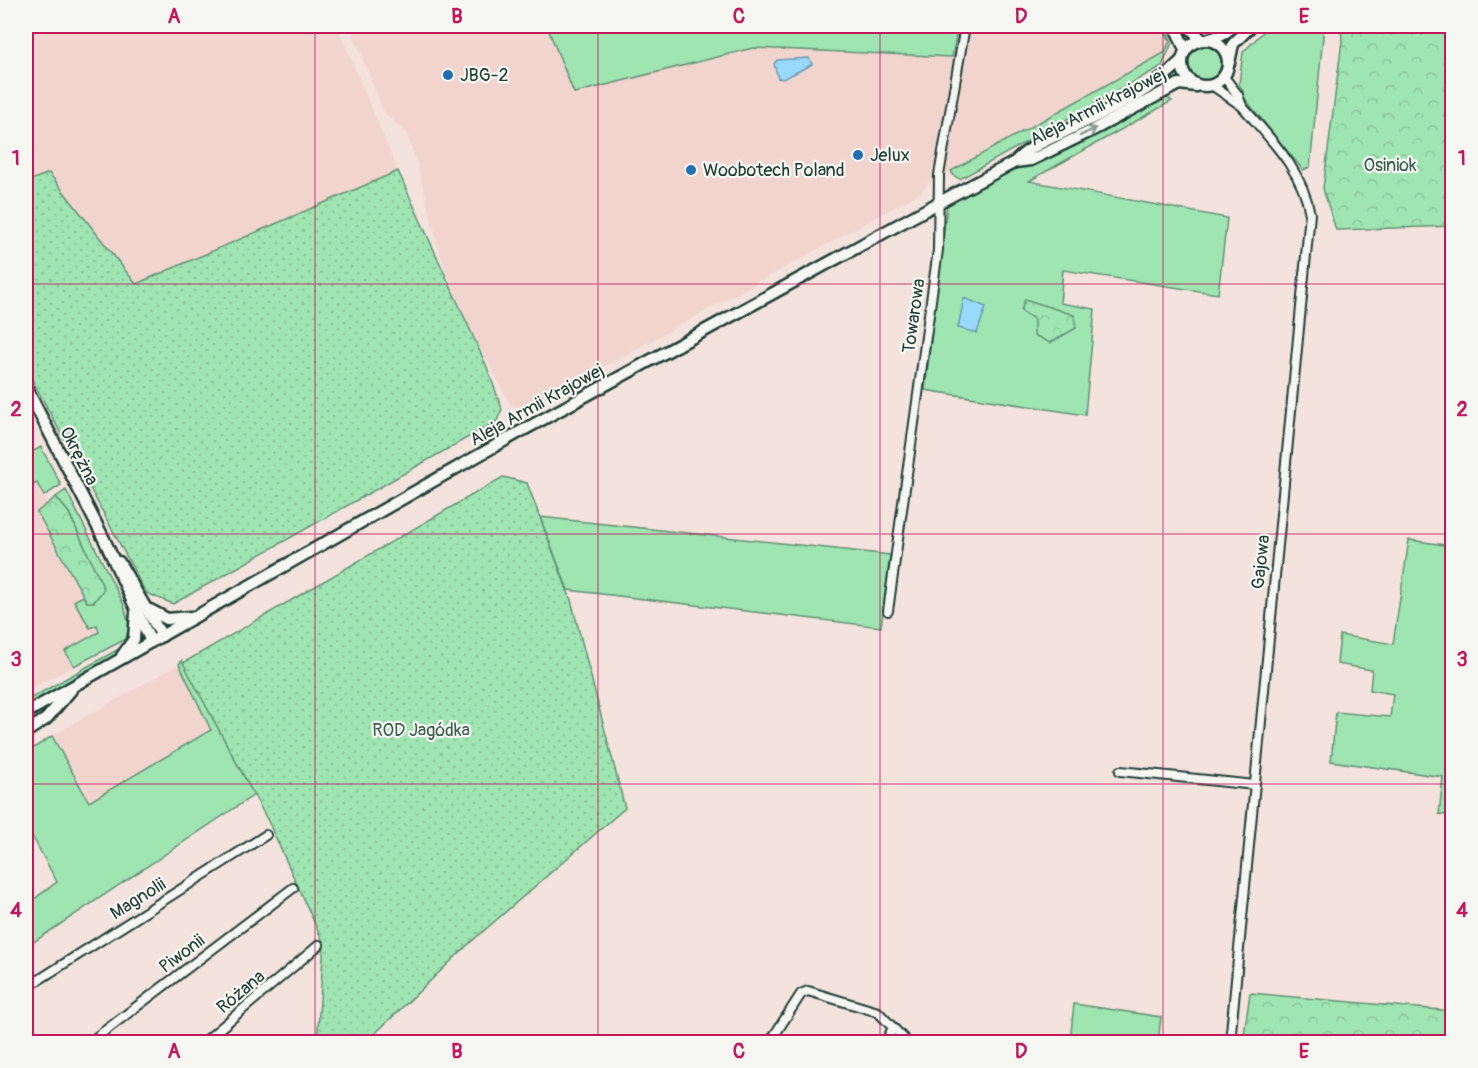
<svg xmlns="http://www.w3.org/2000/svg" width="1478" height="1068" font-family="Pangolin,sans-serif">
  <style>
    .built { fill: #f2d4cf }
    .green { fill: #9fe5b2; stroke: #5f9173; stroke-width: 1.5 }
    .forest { fill: url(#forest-crowns); stroke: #5f9173; stroke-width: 1.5 }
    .garden { fill: url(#garden-dots); stroke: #5f9173; stroke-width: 1.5 }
    .water { fill: #99d9fb; stroke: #689bab; stroke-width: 1.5 }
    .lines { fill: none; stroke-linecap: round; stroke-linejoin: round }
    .street-casing { stroke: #1f3d34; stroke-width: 12 }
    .secondary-casing { stroke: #1f3d34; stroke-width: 15 }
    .street { stroke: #f6f6f2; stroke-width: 8 }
    .secondary { stroke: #f6f6f2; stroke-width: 10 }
    .oneway { stroke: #8a9a93 }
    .grid { fill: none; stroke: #c2185b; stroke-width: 1.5; stroke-opacity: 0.55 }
    .poi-dot { fill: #1f6fb2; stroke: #f6f6f2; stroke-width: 2 }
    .labels { text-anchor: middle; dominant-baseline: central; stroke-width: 4.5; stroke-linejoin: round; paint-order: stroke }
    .poi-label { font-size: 18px; fill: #1f3d34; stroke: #f6f6f2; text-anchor: start }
    .street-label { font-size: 18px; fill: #1f3d34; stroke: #f6f6f2 }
    .park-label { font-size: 18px; fill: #395f4d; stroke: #f6f6f2 }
    .neatline { fill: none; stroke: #c2185b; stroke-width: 2 }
    .grid-label { font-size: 20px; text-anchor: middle; font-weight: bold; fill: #c2185b }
  </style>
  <defs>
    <pattern id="forest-crowns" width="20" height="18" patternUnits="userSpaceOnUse" patternTransform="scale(1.5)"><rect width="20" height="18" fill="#9fe5b2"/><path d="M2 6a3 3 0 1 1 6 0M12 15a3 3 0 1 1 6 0" fill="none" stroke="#88c59a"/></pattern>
    <pattern id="garden-dots" width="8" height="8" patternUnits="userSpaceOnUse" patternTransform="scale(1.5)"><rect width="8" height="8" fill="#9fe5b2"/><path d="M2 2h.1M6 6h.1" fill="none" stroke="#88c59a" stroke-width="1.8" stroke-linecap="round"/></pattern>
  </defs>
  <rect width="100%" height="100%" fill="#f4e2dd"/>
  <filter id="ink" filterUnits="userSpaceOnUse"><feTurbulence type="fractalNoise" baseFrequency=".0167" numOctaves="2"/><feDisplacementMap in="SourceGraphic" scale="12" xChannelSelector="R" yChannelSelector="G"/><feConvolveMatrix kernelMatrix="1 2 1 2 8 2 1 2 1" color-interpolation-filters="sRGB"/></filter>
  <g filter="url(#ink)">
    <!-- built -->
    <g class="built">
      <polygon points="26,26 337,26 398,171 136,284 49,173 26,181"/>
      <polygon points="350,26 1161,26 1170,41 1164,53 928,183 922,192 524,411 510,404 471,330 442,262 418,167 406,132 384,113"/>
      <polygon points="38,482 86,589 99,632 65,651 74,666 26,691 26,489"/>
      <polygon points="179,664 211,730 89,802 52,736"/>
    </g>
    <!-- green -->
    <g class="green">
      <polygon points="547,26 958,26 952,57 753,48 574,93"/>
      <polygon points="1161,26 1165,26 1172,43 1162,66 960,179 954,176 951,171 1164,53 1170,41"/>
      <polygon points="1269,26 1324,26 1310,167 1303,170 1241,94 1243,91 1239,84 1243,52"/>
      <circle cx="1204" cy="63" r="17"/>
      <polygon points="1166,97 1172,101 1029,181 1227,218 1218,294 1063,270 1060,303 1095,309 1085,415 925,390 947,205 998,176 1104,132"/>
      <polygon points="41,447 61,485 44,496 37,483 26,489 26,455"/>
      <polygon points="66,490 124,605 129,625 126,639 74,666 65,651 99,632 97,625 90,628 74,601 83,596 87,602 99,579 69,513 56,497"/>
      <polygon points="540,517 890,555 881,627 568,590"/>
      <polygon points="1409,540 1452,546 1452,816 1439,814 1443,777 1331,761 1336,712 1390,717 1393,694 1370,690 1372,670 1337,664 1340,635 1393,644"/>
      <polygon points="126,645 115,657 26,707 26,701"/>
      <polygon points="182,660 254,795 26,947 26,905 57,882 30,832 26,835 26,753 52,736 89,802 211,730 179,664"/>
      <polygon points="1074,1004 1161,1017 1158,1042 1070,1042"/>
    </g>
    <!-- forest -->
    <g class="forest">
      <polygon points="1341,26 1452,26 1452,226 1336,230 1323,189 1342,41"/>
      <polygon points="1025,299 1074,315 1076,328 1050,343 1034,335 1034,319 1021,311"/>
      <polygon points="56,497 69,513 104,589 94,602 87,602 37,512"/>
      <polygon points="1250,993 1452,1011 1452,1042 1243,1042"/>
    </g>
    <!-- garden -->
    <g class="garden">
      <polygon points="398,171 487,367 502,409 497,421 173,604 146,593 26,368 26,182 49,173 136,284"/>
      <polygon points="503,477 527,483 571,600 625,808 472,941 366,1042 317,1042 324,944 269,823 183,663"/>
    </g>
    <!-- water -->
    <g class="water">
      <polygon points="809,58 812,64 809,66 783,79 778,78 774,64 777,60"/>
      <polygon points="964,298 986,307 977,333 958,328"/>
    </g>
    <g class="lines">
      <!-- street casing -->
      <g class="street-casing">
        <g id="street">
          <path d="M 1224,77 L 1238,95 L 1242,106 C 1271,140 1302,169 1310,214 L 1230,1042"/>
          <polyline points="1213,86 1242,106"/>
          <polyline points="888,611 938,250 939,175 965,26"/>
          <polyline points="1120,771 1255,785"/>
          <polyline points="26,988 266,835"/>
          <polyline points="90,1042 293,888"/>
          <polyline points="204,1042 319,945"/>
          <polyline points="770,1042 801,994 808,991 878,1012 907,1042"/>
          <polyline points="885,1042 892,1030"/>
        </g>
      </g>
      <!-- secondary casing -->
      <g class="secondary-casing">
        <g id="secondary">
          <polyline points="1175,26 1185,50"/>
          <polyline points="1188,26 1201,39"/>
          <polyline points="1209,39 1222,35 1234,26"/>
          <circle cx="1205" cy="63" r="23"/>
          <polyline points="1229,63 1233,44 1251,26"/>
          <path d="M 1015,162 C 1029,146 1051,139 1070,129 C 1108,111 1152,91 1181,61"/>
          <polyline points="26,387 104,539 151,642"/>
          <polyline points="119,562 162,636"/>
          <polyline points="150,610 167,619 191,617"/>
          <polyline points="122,656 134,639 136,613"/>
          <polyline points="26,713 516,434 938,203 1015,162 1031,160 1091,131 1179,84 1196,86"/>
          <polyline points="26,732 46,719 71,690"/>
        </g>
      </g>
      <!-- street -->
      <use href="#street" class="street"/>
      <!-- secondary -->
      <use href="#secondary" class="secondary"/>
    </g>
    <!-- one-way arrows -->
    <defs><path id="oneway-shaft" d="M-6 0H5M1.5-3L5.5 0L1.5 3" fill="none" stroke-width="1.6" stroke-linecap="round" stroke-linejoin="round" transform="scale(1.5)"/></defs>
    <use class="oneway" href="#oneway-shaft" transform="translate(1088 132) rotate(-26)"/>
  </g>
  <!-- grid -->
  <path class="grid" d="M 315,26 L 315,1042M 598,26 L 598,1042M 880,26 L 880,1042M 1163,26 L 1163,1042M 26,284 L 1452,284M 26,534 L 1452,534M 26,784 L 1452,784"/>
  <!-- markers -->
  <g class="poi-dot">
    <circle cx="448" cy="75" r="6"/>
    <circle cx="858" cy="155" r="6"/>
    <circle cx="691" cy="170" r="6"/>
  </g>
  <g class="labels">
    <!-- poi labels -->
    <g class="poi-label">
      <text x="460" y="75">JBG-2</text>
      <text x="870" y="155">Jelux</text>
      <text x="703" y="170">Woobotech Poland</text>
    </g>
    <!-- street labels -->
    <g class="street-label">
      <text transform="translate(1098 107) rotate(-27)">Aleja Armii Krajowej</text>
      <text transform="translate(914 316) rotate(-82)">Towarowa</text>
      <text transform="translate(537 405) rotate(-29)">Aleja Armii Krajowej</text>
      <text transform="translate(79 456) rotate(63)">Okrężna</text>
      <text transform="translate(1261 562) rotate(-84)">Gajowa</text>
      <text transform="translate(138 899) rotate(-32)">Magnolii</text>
      <text transform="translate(182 954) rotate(-37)">Piwonii</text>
      <text transform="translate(241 992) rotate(-40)">Różana</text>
    </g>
    <!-- park labels -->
    <g class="park-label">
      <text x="1390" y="165">Osiniok</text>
      <text x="421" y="730">ROD Jagódka</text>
    </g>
  </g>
  <!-- margin -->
  <rect width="1478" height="1068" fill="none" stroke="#f6f6f2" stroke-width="66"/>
  <rect x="33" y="33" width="1412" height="1002" class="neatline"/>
  <g class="grid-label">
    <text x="174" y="23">A</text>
    <text x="457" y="23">B</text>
    <text x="739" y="23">C</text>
    <text x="1021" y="23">D</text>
    <text x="1304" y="23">E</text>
    <text x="16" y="165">1</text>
    <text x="1462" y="165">1</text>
    <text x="16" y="416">2</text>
    <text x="1462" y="416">2</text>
    <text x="16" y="666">3</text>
    <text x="1462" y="666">3</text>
    <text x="16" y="917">4</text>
    <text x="1462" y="917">4</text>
    <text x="174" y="1058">A</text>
    <text x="457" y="1058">B</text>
    <text x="739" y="1058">C</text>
    <text x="1021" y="1058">D</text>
    <text x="1304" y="1058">E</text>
  </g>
</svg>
